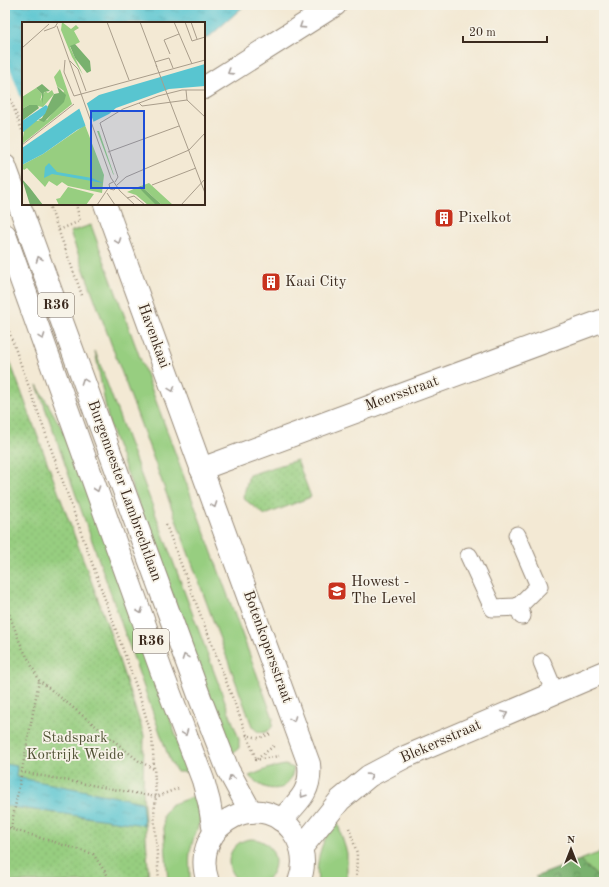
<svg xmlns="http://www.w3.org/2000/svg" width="609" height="887" font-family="'Old Standard TT',serif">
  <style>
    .green { fill: #97ce80; stroke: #697c4f }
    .forest { fill: url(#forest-crowns); stroke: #5a6e46 }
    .park { fill: url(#park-dots); stroke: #697c4f }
    .water { fill: url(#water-ripples); stroke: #4a7877 }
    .pier { fill: #f3e9d4 }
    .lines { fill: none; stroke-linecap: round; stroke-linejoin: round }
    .lane-casing { stroke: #978a79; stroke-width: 19 }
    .street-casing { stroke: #978a79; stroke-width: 24 }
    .primary-casing { stroke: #978a79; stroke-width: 24 }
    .path { stroke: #978a79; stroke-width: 2.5; stroke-dasharray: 1 3; stroke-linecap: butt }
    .lane { stroke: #fff; stroke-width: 17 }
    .street { stroke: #fff; stroke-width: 22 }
    .primary { stroke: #fff; stroke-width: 22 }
    .oneway { stroke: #a79f9a }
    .labels { text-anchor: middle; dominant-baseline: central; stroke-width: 3.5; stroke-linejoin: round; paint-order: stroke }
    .shield { fill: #f7f3e8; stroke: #73665b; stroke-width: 1 }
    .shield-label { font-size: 14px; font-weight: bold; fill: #3b2a1e }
    .poi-label { font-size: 15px; fill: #3b2a1e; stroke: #f7f3e8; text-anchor: start }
    .street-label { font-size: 15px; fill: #3b2a1e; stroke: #f7f3e8 }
    .park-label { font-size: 15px; fill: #525336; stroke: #f7f3e8 }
    .inset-road { fill: none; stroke: #a99d8b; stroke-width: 1 }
    .view { fill: #1d4ed8; fill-opacity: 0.15; stroke: #1d4ed8; stroke-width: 2 }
    .inset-edge { fill: none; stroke: #3b2a1e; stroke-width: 2 }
  </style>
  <defs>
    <pattern id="forest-crowns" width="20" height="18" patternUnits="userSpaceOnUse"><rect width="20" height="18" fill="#79b16e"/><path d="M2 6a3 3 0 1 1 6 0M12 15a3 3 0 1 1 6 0" fill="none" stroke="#64905a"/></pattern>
    <pattern id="park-dots" width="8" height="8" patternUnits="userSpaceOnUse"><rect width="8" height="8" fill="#97ce80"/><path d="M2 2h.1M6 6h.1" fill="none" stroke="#83b16e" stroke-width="1.8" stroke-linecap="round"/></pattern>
    <pattern id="water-ripples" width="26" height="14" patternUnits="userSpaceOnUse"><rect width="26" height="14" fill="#58c5d0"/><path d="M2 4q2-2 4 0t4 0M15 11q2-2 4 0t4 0" fill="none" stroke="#4aa0a8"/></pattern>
  </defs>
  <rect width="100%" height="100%" fill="#f7f3e8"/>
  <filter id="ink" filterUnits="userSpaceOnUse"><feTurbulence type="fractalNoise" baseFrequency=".025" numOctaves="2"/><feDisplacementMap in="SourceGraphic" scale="8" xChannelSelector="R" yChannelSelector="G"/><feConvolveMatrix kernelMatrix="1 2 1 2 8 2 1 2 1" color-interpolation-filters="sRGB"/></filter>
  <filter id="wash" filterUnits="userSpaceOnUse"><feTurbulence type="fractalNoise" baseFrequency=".012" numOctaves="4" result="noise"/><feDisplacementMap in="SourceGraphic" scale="16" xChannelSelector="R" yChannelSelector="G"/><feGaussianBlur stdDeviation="0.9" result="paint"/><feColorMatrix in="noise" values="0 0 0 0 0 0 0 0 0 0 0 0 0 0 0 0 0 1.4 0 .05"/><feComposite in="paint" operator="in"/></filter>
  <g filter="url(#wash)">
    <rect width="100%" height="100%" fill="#f3e9d4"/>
    <!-- green -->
    <g class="green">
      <path d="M 91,225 L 273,718 L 272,727 C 265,735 258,734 252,726 L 70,232 Z"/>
      <polygon points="95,351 239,739 239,748 233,753 223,732 109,424"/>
      <polygon points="37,385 73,448 189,772 177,772 170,761"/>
      <path d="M 285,765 L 294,768 L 291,778 L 284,787 C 269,792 260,786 249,776 L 270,768 Z"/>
      <path d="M 195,796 C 207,816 197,825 192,844 C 188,855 190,867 190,879 L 189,882 L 168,882 L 163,816 L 170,805 Z"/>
      <path d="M 337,821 L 347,853 L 347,882 L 318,882 C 315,860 322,838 337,821 Z"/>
      <circle cx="252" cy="862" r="23"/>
      <polygon points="604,851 604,882 603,882 580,860"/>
    </g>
    <!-- forest -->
    <polygon class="forest" points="580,860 603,882 541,882 535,877"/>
    <!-- park -->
    <g class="park">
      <polygon points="5,348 106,621 144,735 143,791 149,882 5,882"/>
      <polygon points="297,460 311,497 265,515 243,498 249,475"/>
    </g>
    <!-- water -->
    <g class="water">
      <polygon points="5,5 245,5 209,37 204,39 204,23 23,23 23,114 5,124"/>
      <polygon points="5,764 17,766 16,777 142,802 144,825 5,806"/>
    </g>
    <!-- pier -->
    <polygon class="pier" points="5,54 23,104 23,116 5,126"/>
  </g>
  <g filter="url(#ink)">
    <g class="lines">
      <!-- lane casing -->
      <g class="lane-casing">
        <g id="lane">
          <polyline points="517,535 539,586 518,607 522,616"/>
          <polyline points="469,556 493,608 518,607"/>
          <polyline points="542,662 555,693"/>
        </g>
      </g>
      <!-- street casing -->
      <g class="street-casing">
        <g id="street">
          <polyline points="204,88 335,5"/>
          <path d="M 105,204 L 309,764 C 312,791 299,801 281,820"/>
          <polyline points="201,469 604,320"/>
          <polyline points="302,847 340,800 369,776 405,757 604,672"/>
        </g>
      </g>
      <!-- primary casing -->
      <g class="primary-casing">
        <g id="primary">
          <polyline points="5,166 200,698 228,770 251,812"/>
          <polyline points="5,235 161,670 203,780 209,802 214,831"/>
          <path d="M 208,882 C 187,822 267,783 297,838 C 304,852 305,867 299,882"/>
        </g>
      </g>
      <!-- path -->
      <g class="path">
        <polyline points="5,84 23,133"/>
        <polyline points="49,204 83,298"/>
        <polyline points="59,230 80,221 76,204"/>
        <polyline points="5,320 140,697 152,737 156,797 154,813 159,882"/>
        <polyline points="166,525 256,759"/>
        <polyline points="5,603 20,643 39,680 124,749 139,761 154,769"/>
        <polyline points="246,735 259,738 271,734"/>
        <polyline points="257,759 275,745"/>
        <polyline points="255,760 279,756"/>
        <polyline points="21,772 156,797 179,788"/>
        <polyline points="5,827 93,854 112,882"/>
        <polyline points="11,828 39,681"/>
        <polyline points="349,828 357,853 356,882"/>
      </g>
      <!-- lane -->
      <use href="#lane" class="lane"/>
      <!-- street -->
      <use href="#street" class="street"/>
      <!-- primary -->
      <use href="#primary" class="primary"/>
    </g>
    <!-- one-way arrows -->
    <defs><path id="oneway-chevron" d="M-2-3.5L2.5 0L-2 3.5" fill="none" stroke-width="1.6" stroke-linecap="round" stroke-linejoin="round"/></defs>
    <g class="oneway">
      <use href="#oneway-chevron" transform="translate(302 26) rotate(147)"/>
      <use href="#oneway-chevron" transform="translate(230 72) rotate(148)"/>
      <use href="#oneway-chevron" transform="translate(118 241) rotate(70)"/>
      <use href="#oneway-chevron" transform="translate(39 259) rotate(-110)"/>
      <use href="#oneway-chevron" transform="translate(42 337) rotate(70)"/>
      <use href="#oneway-chevron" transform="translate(84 381) rotate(-110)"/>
      <use href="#oneway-chevron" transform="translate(172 389) rotate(70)"/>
      <use href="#oneway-chevron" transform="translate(97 489) rotate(71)"/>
      <use href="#oneway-chevron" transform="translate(214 505) rotate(70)"/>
      <use href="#oneway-chevron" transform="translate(140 611) rotate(70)"/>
      <use href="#oneway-chevron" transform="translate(185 657) rotate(-110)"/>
      <use href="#oneway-chevron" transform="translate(505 714) rotate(-23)"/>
      <use href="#oneway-chevron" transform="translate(293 719) rotate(70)"/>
      <use href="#oneway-chevron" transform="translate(185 733) rotate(69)"/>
      <use href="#oneway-chevron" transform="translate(370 776) rotate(-32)"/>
      <use href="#oneway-chevron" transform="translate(231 778) rotate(-115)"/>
      <use href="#oneway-chevron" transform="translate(303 795) rotate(123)"/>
    </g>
  </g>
  <!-- icons -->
  <defs>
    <g id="building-square" transform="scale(1)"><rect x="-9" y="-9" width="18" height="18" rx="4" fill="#c8321e" stroke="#f7f3e8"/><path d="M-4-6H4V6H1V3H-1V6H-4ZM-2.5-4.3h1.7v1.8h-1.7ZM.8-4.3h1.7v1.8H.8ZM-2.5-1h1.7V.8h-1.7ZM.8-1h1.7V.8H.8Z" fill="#fff"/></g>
    <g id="university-square" transform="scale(1)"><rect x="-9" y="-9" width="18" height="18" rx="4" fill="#c8321e" stroke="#f7f3e8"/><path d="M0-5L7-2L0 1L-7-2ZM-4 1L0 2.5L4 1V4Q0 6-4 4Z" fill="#fff"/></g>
  </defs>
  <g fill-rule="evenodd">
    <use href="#building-square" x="444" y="218"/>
    <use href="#building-square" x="271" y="282"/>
    <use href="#university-square" x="337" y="591"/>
  </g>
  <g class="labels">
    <!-- shield labels -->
    <g class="shield">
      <rect x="38" y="293" width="36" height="24" rx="3"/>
      <rect x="133" y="629" width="36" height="24" rx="3"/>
    </g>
    <g class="shield-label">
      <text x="56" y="305">R36</text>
      <text x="151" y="641">R36</text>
    </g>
    <!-- poi labels -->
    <g class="poi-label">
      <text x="458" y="218">Pixelkot</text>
      <text x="285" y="282">Kaai City</text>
      <text x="351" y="582">Howest -<tspan x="351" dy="17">The Level</tspan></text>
    </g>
    <!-- street labels -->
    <g class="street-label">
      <text transform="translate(153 336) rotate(70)">Havenkaai</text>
      <text transform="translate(402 394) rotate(-20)">Meersstraat</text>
      <text transform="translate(124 491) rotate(70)">Burgemeester Lambrechtlaan</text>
      <text transform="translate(267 647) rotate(70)">Botenkopersstraat</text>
      <text transform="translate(441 742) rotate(-24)">Blekersstraat</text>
    </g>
    <!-- park labels -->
    <g class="park-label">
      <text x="75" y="738">Stadspark<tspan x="75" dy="17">Kortrijk Weide</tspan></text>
    </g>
  </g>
  <!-- overview -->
  <g transform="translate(22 22)">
    <rect width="183" height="183" fill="#f3e9d4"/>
    <path d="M 40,0 L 49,7 L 54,3 L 57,6 L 52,9 L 58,20 L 48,25 L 61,53 L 50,35 L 39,8 ZM 38,47 L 50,82 L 0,122 L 2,109 L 13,99 L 25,98 L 33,88 L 42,69 L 35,64 L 32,55 ZM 14,66 L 20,72 L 18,79 L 23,69 L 26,71 L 30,68 L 32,72 L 21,85 L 7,83 L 0,87 L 0,75 ZM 75,109 L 77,109 L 92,153 L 91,152 ZM 127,161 L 151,183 L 140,183 L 119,164 ZM 46,165 L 72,172 L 64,183 L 37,183 L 34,177 L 38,176 ZM 116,165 L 133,180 L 134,183 L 126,183 L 114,173 L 105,170 Z" fill="#97ce80"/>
    <path d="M 53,22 L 68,39 L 69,49 L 65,51 L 53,36 L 48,24 ZM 20,62 L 28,69 L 22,70 L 20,82 L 20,72 L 14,66 ZM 35,64 L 44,73 L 42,80 L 22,100 L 16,98 L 20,96 L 32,72 L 37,71 ZM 7,83 L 15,83 L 17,86 L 0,99 L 0,87 ZM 0,157 L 8,166 L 21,183 L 8,183 ZM 119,164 L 140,183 L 134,183 L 116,165 Z" fill="#79b16e"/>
    <path d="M 63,103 L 82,153 L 80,171 L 46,164 L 40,160 L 35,164 L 27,159 L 23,165 L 5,146 L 2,148 L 0,146 L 0,143 L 21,132 Z" fill="#97ce80"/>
    <path d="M 183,42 L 183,64 L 147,67 L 94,86 L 87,92 L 55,108 L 21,132 L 0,143 L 0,126 L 77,73 ZM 24,83 L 26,85 L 23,92 L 0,111 L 0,99 ZM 27,141 L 35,150 L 70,156 L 81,161 L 30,152 L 22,156 L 23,145 Z" fill="#58c5d0"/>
    <path d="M 64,79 L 72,101 L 64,105 L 56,83 Z" fill="#f3e9d4"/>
    <path class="inset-road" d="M 85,0 L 107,58M 118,0 L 135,45M 152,0 L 170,42M 163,0 L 170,19 L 183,15M 169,0 L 175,17M 35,4 L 89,156 L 98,169 L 113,183M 22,9 L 33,5 L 36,0M 0,26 L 27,2M 148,32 L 142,18 L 157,12M 43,38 L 42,50 L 52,74 L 183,38M 48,39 L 56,47 L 64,69M 133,40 L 147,36 L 151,46M 134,43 L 183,171M 164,68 L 165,78 L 183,95M 117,81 L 120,84 L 165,78M 0,123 L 52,82M 86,130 L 157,104M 91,160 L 87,162 L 88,167 L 92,168 L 95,165M 93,160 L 96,155 L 78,101 L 101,87 L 136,74 L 160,68 L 183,68M 95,163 L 104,155 L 167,128 L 183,111M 130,163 L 174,146M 85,171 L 93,183M 105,176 L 112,174 L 123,183M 75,183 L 87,165M 159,183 L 183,157"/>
    <path class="view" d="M 69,89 L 122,89 L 122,166 L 69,166 Z"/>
    <rect width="183" height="183" class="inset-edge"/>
  </g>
  <!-- margin -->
  <rect width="609" height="887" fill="none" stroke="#f7f3e8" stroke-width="20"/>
  <!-- north arrow -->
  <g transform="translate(571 849)" stroke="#f7f3e8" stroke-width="3" paint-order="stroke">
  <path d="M0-3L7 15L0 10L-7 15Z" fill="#3b2a1e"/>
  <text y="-6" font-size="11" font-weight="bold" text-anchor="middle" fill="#3b2a1e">N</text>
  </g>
  <!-- scale -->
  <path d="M463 36v6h84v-6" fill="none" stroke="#3b2a1e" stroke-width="2"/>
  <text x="469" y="36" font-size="12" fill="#3b2a1e" stroke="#f7f3e8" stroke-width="3" paint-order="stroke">20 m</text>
</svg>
